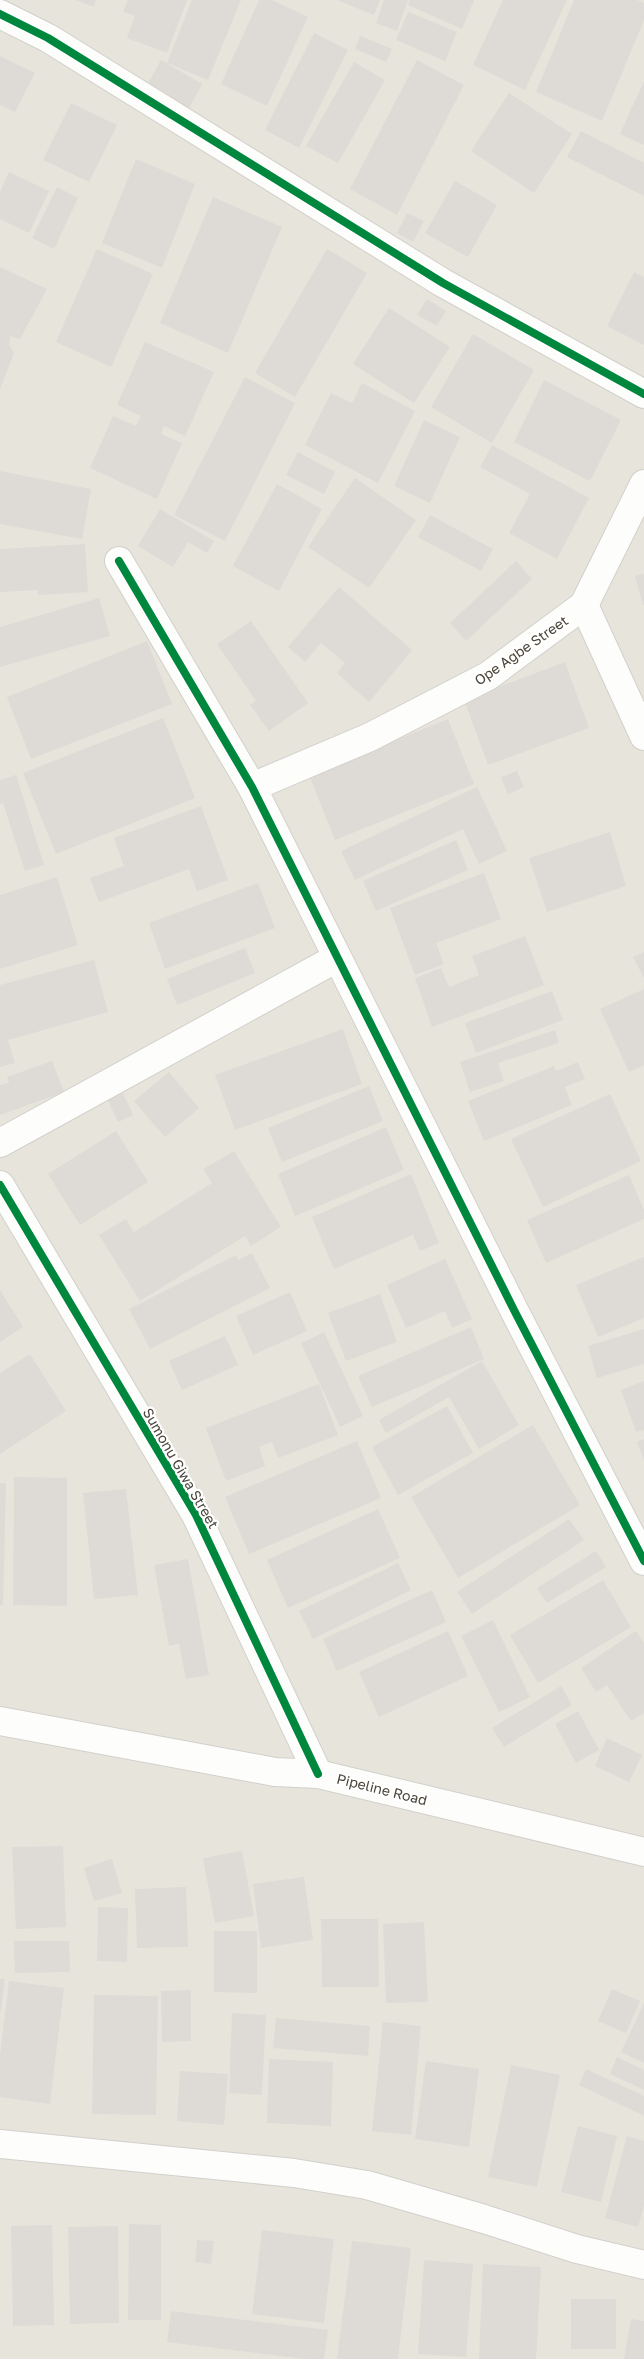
<svg xmlns="http://www.w3.org/2000/svg" width="644" height="2359" font-family="'Golos Text',sans-serif">
  <style>
    .residential { fill: #e7e4dc }
    .building { fill: #dedbd6 }
    .lines { fill: none; stroke-linecap: round; stroke-linejoin: round }
    .minor-casing { stroke: #d2d0cb; stroke-width: 30 }
    .minor { stroke: #fdfdfc; stroke-width: 28 }
    .cycleway-casing { stroke: #fff; stroke-width: 11 }
    .cycleway { stroke: #00873e; stroke-width: 8 }
    .labels { text-anchor: middle; dominant-baseline: central; stroke-width: 4.5; stroke-linejoin: round; paint-order: stroke }
    .street-label { font-size: 14px; fill: #4b4439; stroke: #fff }
  </style>
  <rect width="100%" height="100%" fill="#f4f2ee"/>
  <!-- residential -->
  <rect class="residential" x="0" y="0" width="644" height="2359"/>
  <!-- building -->
  <g class="building">
    <polygon points="75,0 96,0 94,7"/>
    <polygon points="128,0 187,0 167,53 127,38 135,16 123,12"/>
    <polygon points="192,0 241,0 208,80 167,63"/>
    <polygon points="259,0 272,0 308,17 267,106 221,84"/>
    <polygon points="337,0 380,0 374,15"/>
    <polygon points="384,0 408,0 397,31 376,23"/>
    <polygon points="410,0 474,0 462,29 408,5"/>
    <polygon points="503,0 567,0 525,90 473,65"/>
    <polygon points="574,0 637,0 644,3 644,20 602,121 536,92"/>
    <polygon points="408,12 457,32 445,61 396,40"/>
    <polygon points="314,33 348,50 299,148 265,130"/>
    <polygon points="360,36 392,49 386,62 355,49"/>
    <polygon points="0,56 35,73 15,112 0,105"/>
    <polygon points="161,60 202,84 188,110 146,87"/>
    <polygon points="417,60 464,85 397,215 350,189"/>
    <polygon points="354,62 385,80 338,163 306,146"/>
    <polygon points="644,81 644,145 620,134"/>
    <polygon points="509,93 572,134 534,193 471,151"/>
    <polygon points="71,103 117,125 89,182 43,160"/>
    <polygon points="581,131 644,163 644,196 567,157"/>
    <polygon points="136,159 195,184 162,268 102,243"/>
    <polygon points="9,172 49,191 29,233 0,219 0,192"/>
    <polygon points="455,181 497,205 468,257 425,233"/>
    <polygon points="57,187 78,198 54,249 32,238"/>
    <polygon points="213,197 282,227 228,353 160,323"/>
    <polygon points="407,213 424,221 413,242 397,233"/>
    <polygon points="97,249 153,274 111,367 56,342"/>
    <polygon points="327,249 367,273 295,397 255,373"/>
    <polygon points="0,267 47,289 20,339 10,336 9,345 14,353 0,389"/>
    <polygon points="634,272 644,277 644,345 607,326"/>
    <polygon points="427,299 446,311 437,326 417,315"/>
    <polygon points="389,308 450,347 414,403 353,364"/>
    <polygon points="473,334 534,370 492,443 431,407"/>
    <polygon points="145,342 214,372 185,436 164,426 161,434 182,443 157,499 90,468 113,416 136,426 141,416 117,405"/>
    <polygon points="245,377 295,403 225,541 174,515"/>
    <polygon points="544,380 621,420 590,481 514,442"/>
    <polygon points="362,383 415,411 378,483 305,445 331,393 352,403"/>
    <polygon points="424,420 460,437 430,503 394,486"/>
    <polygon points="492,445 589,498 557,559 509,533 530,494 480,467"/>
    <polygon points="298,452 335,472 324,494 286,475"/>
    <polygon points="0,471 91,489 82,539 0,524"/>
    <polygon points="355,478 416,520 369,588 308,547"/>
    <polygon points="277,484 322,509 279,591 233,566"/>
    <polygon points="160,509 214,541 207,553 188,542 173,567 138,546"/>
    <polygon points="430,515 493,549 481,571 418,537"/>
    <polygon points="85,544 88,592 38,595 38,590 0,592 0,549"/>
    <polygon points="516,561 532,579 466,641 450,623"/>
    <polygon points="644,574 644,605 643,605 635,576"/>
    <polygon points="339,587 412,650 369,702 337,673 345,663 321,643 305,662 288,647"/>
    <polygon points="99,598 110,636 0,667 0,627"/>
    <polygon points="251,621 308,703 269,731 250,705 256,701 217,644"/>
    <polygon points="147,641 172,704 31,759 7,697"/>
    <polygon points="565,662 589,728 488,765 464,700"/>
    <polygon points="163,718 195,798 56,854 23,773"/>
    <polygon points="448,719 474,784 335,840 309,775"/>
    <polygon points="517,771 524,787 508,794 501,777"/>
    <polygon points="16,775 44,865 25,871 3,803 0,804 0,780"/>
    <polygon points="477,787 507,851 479,864 463,829 355,880 341,851"/>
    <polygon points="201,806 228,880 197,891 189,869 99,902 90,878 124,866 114,838"/>
    <polygon points="610,832 626,886 547,912 529,858"/>
    <polygon points="456,840 468,870 376,911 363,881"/>
    <polygon points="484,873 501,919 436,943 444,964 415,975 390,908"/>
    <polygon points="57,877 78,945 0,969 0,895"/>
    <polygon points="258,883 275,928 165,969 149,923"/>
    <polygon points="525,936 544,985 432,1027 415,978 441,968 449,987 479,975 472,956"/>
    <polygon points="245,948 255,973 177,1005 167,979"/>
    <polygon points="644,952 644,978 633,957"/>
    <polygon points="94,960 108,1012 8,1040 15,1063 0,1067 0,985"/>
    <polygon points="644,989 644,1065 629,1072 600,1009"/>
    <polygon points="552,991 563,1020 476,1053 465,1023"/>
    <polygon points="343,1029 362,1084 235,1130 215,1075"/>
    <polygon points="555,1030 559,1043 498,1063 504,1081 470,1092 460,1062"/>
    <polygon points="52,1061 64,1092 0,1115 0,1085 9,1082 7,1077"/>
    <polygon points="578,1062 585,1079 565,1087 572,1105 484,1141 468,1101 554,1066 556,1071"/>
    <polygon points="169,1072 199,1108 165,1137 134,1101"/>
    <polygon points="369,1086 383,1121 282,1162 268,1128"/>
    <polygon points="123,1093 133,1115 118,1122 108,1100"/>
    <polygon points="610,1094 641,1161 543,1207 511,1139"/>
    <polygon points="386,1127 404,1170 295,1216 278,1174"/>
    <polygon points="116,1131 148,1182 80,1225 48,1174"/>
    <polygon points="234,1151 281,1227 251,1246 245,1236 140,1301 99,1235 126,1219 134,1232 212,1183 203,1169"/>
    <polygon points="411,1174 439,1243 420,1251 413,1235 334,1269 312,1217"/>
    <polygon points="629,1175 644,1210 644,1219 546,1263 527,1220"/>
    <polygon points="252,1253 270,1288 150,1349 129,1309 236,1255 238,1260"/>
    <polygon points="644,1257 644,1318 598,1337 576,1285"/>
    <polygon points="445,1259 472,1319 452,1328 445,1311 406,1328 387,1285"/>
    <polygon points="0,1290 23,1327 0,1342"/>
    <polygon points="290,1292 307,1331 253,1355 236,1316"/>
    <polygon points="380,1294 397,1342 346,1361 328,1313"/>
    <polygon points="471,1327 484,1359 372,1407 358,1376"/>
    <polygon points="644,1329 644,1364 597,1378 588,1346"/>
    <polygon points="324,1332 363,1416 340,1427 301,1343"/>
    <polygon points="225,1336 238,1365 182,1390 169,1361"/>
    <polygon points="30,1354 66,1411 0,1454 0,1373"/>
    <polygon points="482,1361 519,1425 479,1449 449,1397 386,1433 379,1420"/>
    <polygon points="644,1381 644,1430 636,1432 621,1390"/>
    <polygon points="319,1384 338,1435 278,1458 272,1442 259,1447 265,1466 226,1481 206,1428"/>
    <polygon points="447,1406 473,1453 398,1495 372,1447"/>
    <polygon points="533,1425 580,1505 458,1578 411,1497"/>
    <polygon points="644,1439 644,1460 637,1442"/>
    <polygon points="357,1441 381,1498 249,1554 225,1497"/>
    <polygon points="14,1477 67,1478 67,1606 13,1605"/>
    <polygon points="0,1483 6,1483 3,1605 0,1605"/>
    <polygon points="126,1489 138,1595 94,1599 83,1493"/>
    <polygon points="378,1509 400,1558 288,1608 267,1560"/>
    <polygon points="569,1519 584,1540 472,1614 457,1592"/>
    <polygon points="596,1551 606,1567 547,1603 537,1588"/>
    <polygon points="188,1559 209,1675 186,1679 179,1644 169,1646 154,1565"/>
    <polygon points="398,1563 411,1590 313,1639 299,1611"/>
    <polygon points="603,1580 631,1627 538,1683 510,1635"/>
    <polygon points="432,1590 446,1622 337,1671 323,1639"/>
    <polygon points="493,1620 530,1697 499,1712 461,1636"/>
    <polygon points="448,1631 468,1676 379,1717 359,1672"/>
    <polygon points="636,1631 644,1643 644,1713 631,1721 607,1685 596,1692 581,1668"/>
    <polygon points="561,1686 572,1705 504,1747 492,1728"/>
    <polygon points="578,1711 599,1750 576,1763 555,1724"/>
    <polygon points="607,1738 642,1755 629,1782 595,1766"/>
    <polygon points="63,1846 66,1927 16,1929 12,1847"/>
    <polygon points="242,1851 254,1916 215,1923 203,1858"/>
    <polygon points="112,1859 122,1893 94,1901 84,1868"/>
    <polygon points="304,1877 313,1940 261,1948 253,1884"/>
    <polygon points="186,1887 188,1947 137,1948 135,1889"/>
    <polygon points="98,1907 128,1908 127,1962 97,1961"/>
    <polygon points="321,1919 378,1919 379,1987 322,1987"/>
    <polygon points="424,1922 428,2002 386,2003 383,1924"/>
    <polygon points="214,1931 257,1931 257,1993 214,1992"/>
    <polygon points="14,1941 69,1941 70,1972 15,1973"/>
    <polygon points="0,1979 5,1979 1,2011 0,2011"/>
    <polygon points="9,1981 64,1988 50,2104 0,2097 0,2055"/>
    <polygon points="612,1989 640,2001 626,2033 598,2021"/>
    <polygon points="191,1990 191,2041 162,2042 161,1991"/>
    <polygon points="94,1995 158,1996 156,2115 92,2114"/>
    <polygon points="644,2003 644,2063 621,2052"/>
    <polygon points="232,2013 266,2015 262,2095 229,2093"/>
    <polygon points="276,2018 370,2026 368,2056 273,2048"/>
    <polygon points="383,2022 421,2026 411,2135 372,2131"/>
    <polygon points="617,2057 644,2070 644,2090 610,2074"/>
    <polygon points="269,2059 333,2062 331,2126 267,2123"/>
    <polygon points="426,2061 479,2069 469,2147 415,2139"/>
    <polygon points="511,2065 560,2075 537,2187 488,2177"/>
    <polygon points="586,2069 644,2096 644,2116 579,2085"/>
    <polygon points="180,2071 228,2074 224,2125 177,2121"/>
    <polygon points="578,2126 617,2136 601,2202 561,2192"/>
    <polygon points="627,2136 644,2141 644,2206 638,2227 605,2218"/>
    <polygon points="129,2224 161,2225 161,2320 128,2320"/>
    <polygon points="52,2225 54,2325 13,2326 11,2226"/>
    <polygon points="118,2226 119,2323 70,2324 68,2227"/>
    <polygon points="262,2230 334,2239 324,2323 252,2314"/>
    <polygon points="197,2240 214,2241 211,2264 195,2262"/>
    <polygon points="352,2241 411,2248 398,2359 337,2359"/>
    <polygon points="424,2260 473,2264 466,2357 418,2354"/>
    <polygon points="483,2264 541,2267 536,2359 479,2359"/>
    <rect x="571" y="2299" width="45" height="50"/>
    <polygon points="171,2311 328,2330 324,2359 305,2359 167,2342"/>
    <polygon points="631,2319 644,2321 644,2359 624,2359"/>
  </g>
  <g class="lines">
    <!-- minor casing -->
    <g class="minor-casing">
      <g id="minor">
        <polyline points="0,14 48,38 443,283 644,394"/>
        <polyline points="119,561 252,787 515,1312 644,1561"/>
        <polyline points="584,605 644,736"/>
        <polyline points="252,787 370,737 488,676 584,605 644,484"/>
        <polyline points="0,1143 337,958"/>
        <polyline points="0,1185 196,1515 318,1774"/>
        <polyline points="0,1721 275,1772 318,1774 644,1852"/>
        <polyline points="0,2144 294,2173 367,2185 484,2219 577,2249 644,2265"/>
      </g>
    </g>
    <!-- minor -->
    <use href="#minor" class="minor"/>
    <!-- cycleway casing -->
    <g class="cycleway-casing">
      <g id="cycleway">
        <polyline points="0,14 48,38 443,283 644,394"/>
        <polyline points="119,561 252,787 515,1312 644,1561"/>
        <polyline points="0,1185 196,1515 318,1774"/>
      </g>
    </g>
    <!-- cycleway -->
    <use href="#cycleway" class="cycleway"/>
  </g>
  <g class="labels">
    <!-- street labels -->
    <g class="street-label">
      <text transform="translate(521 650) rotate(-35)">Ope Agbe Street</text>
      <text transform="translate(181 1468) rotate(60)">Sumonu Giwa Street</text>
      <text transform="translate(382 1789) rotate(14)">Pipeline Road</text>
    </g>
  </g>
</svg>
